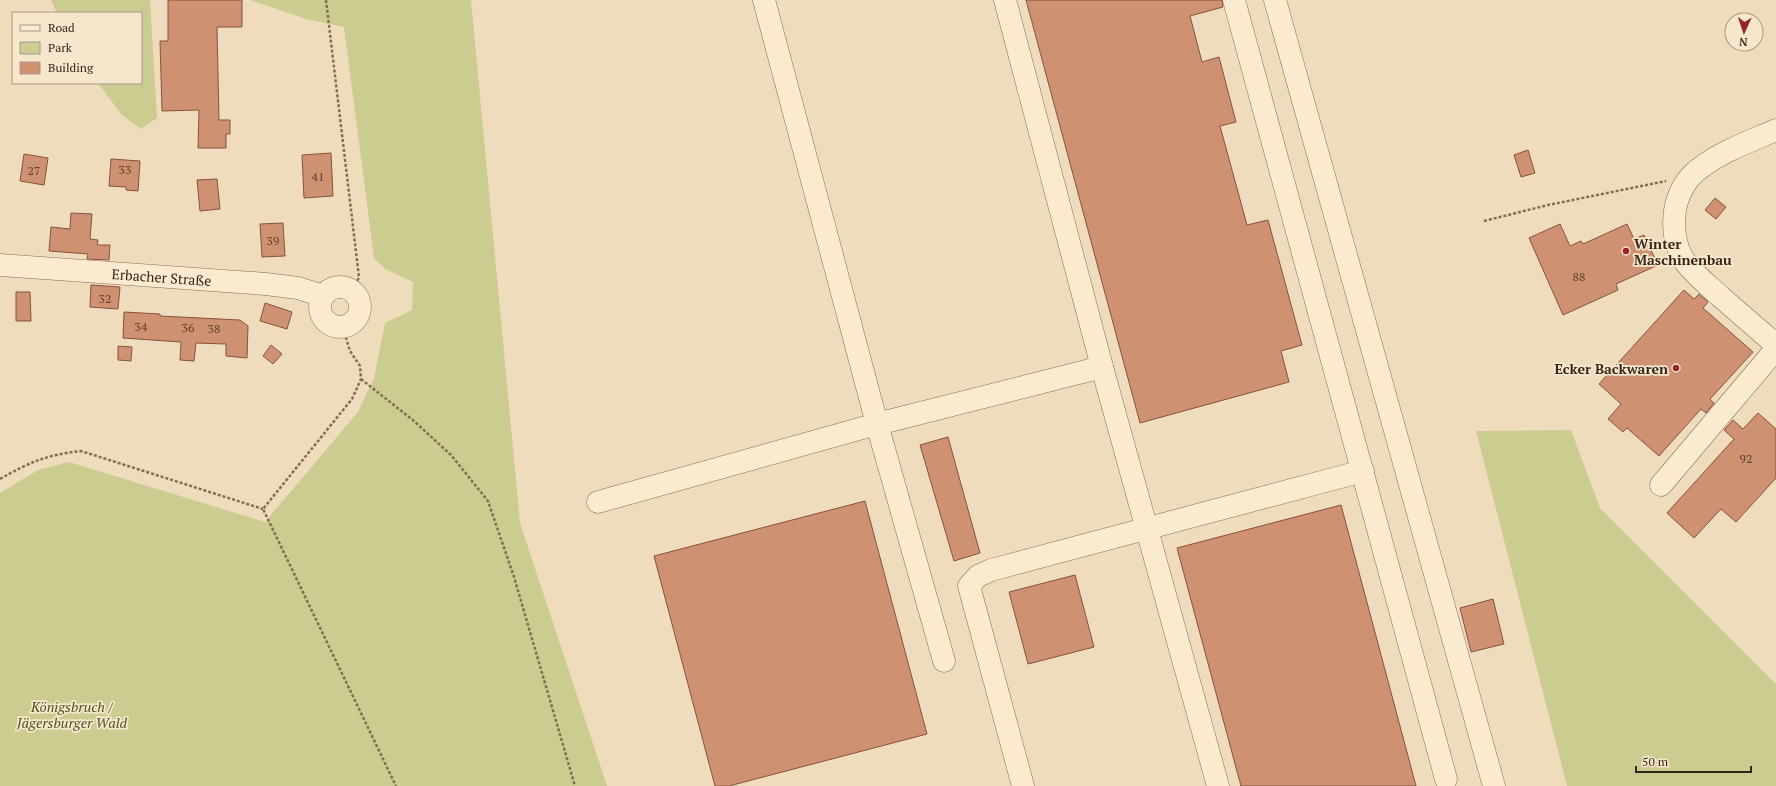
<svg xmlns="http://www.w3.org/2000/svg" width="1776" height="786" font-family="'PT Serif',serif">
  <style>
    .green { fill: #cacc90 }
    .building { fill: #ce9171; stroke: #86533b }
    .lines { fill: none; stroke-linecap: round; stroke-linejoin: round }
    .minor-casing { stroke: #866c55; stroke-width: 23 }
    .path { stroke: #866c55; stroke-width: 2.5; stroke-dasharray: 3 2; stroke-linecap: butt }
    .minor { stroke: #faeacf; stroke-width: 22 }
    .poi-dot { fill: #97242d; stroke: #f6e7cc; stroke-width: 1.5 }
    .labels { text-anchor: middle; dominant-baseline: central; stroke-width: 3.5; stroke-linejoin: round; paint-order: stroke }
    .number-label { font-size: 12px; fill: #5b4130 }
    .poi-label { font-size: 14px; font-weight: bold; fill: #35261b; stroke: #f6e7cc; text-anchor: start }
    .street-label { font-size: 14px; fill: #35261b; stroke: #f6e7cc }
    .park-label { font-size: 14px; font-style: italic; fill: #495221; stroke: #f6e7cc }
  </style>
  <rect width="100%" height="100%" fill="#efdcbc"/>
  <!-- green -->
  <g class="green">
    <polygon points="51,0 150,0 157,118 141,129 122,115 98,83 141,83 141,13 57,13"/>
    <polygon points="250,0 471,0 520,523 607,786 0,786 0,493 38,470 69,462 265,522 358,412 374,378 385,323 412,310 413,282 385,269 374,258 344,27 306,19"/>
    <polygon points="1571,430 1600,508 1776,684 1776,786 1567,786 1476,431"/>
  </g>
  <!-- building -->
  <g class="building">
    <polygon points="168,0 242,0 242,27 217,27 219,120 230,120 230,134 226,134 226,148 198,148 199,110 162,111 160,41 168,41"/>
    <polygon points="1026,0 1222,0 1223,7 1190,16 1202,62 1219,57 1236,122 1220,126 1247,225 1268,220 1302,345 1281,351 1289,382 1140,423"/>
    <polygon points="1528,150 1535,173 1521,177 1514,155"/>
    <polygon points="331,153 333,196 304,198 302,155"/>
    <polygon points="24,154 48,158 44,185 20,181"/>
    <polygon points="111,159 140,161 138,191 126,190 126,187 109,186"/>
    <polygon points="217,179 220,209 200,211 197,180"/>
    <polygon points="1715,198 1726,207 1716,219 1705,210"/>
    <polygon points="71,213 92,214 90,239 98,240 97,245 110,245 109,260 87,259 88,254 49,251 51,227 70,229"/>
    <polygon points="283,223 285,256 262,257 260,224"/>
    <polygon points="1560,224 1570,246 1581,241 1583,244 1627,224 1634,239 1644,235 1658,265 1616,284 1618,290 1563,315 1529,238"/>
    <polygon points="91,285 120,287 118,309 90,307"/>
    <polygon points="1684,290 1694,299 1699,294 1708,302 1703,308 1753,352 1710,399 1714,403 1706,413 1701,409 1659,456 1627,428 1623,432 1608,419 1621,404 1599,384"/>
    <polygon points="16,292 30,292 31,321 16,321"/>
    <polygon points="265,303 292,312 287,329 260,321"/>
    <polygon points="124,312 160,314 160,316 240,320 248,326 247,358 226,356 226,344 196,343 194,361 180,360 181,342 123,338"/>
    <polygon points="271,345 282,354 273,364 263,356"/>
    <polygon points="118,346 132,347 131,361 118,360"/>
    <polygon points="1758,413 1776,429 1776,478 1736,522 1721,509 1694,538 1667,513 1734,439 1724,430 1733,420 1743,429"/>
    <polygon points="948,437 980,553 954,561 920,445"/>
    <polygon points="865,501 927,734 729,786 715,786 654,556"/>
    <polygon points="1341,505 1416,786 1241,786 1177,548"/>
    <polygon points="1075,575 1094,647 1028,664 1009,592"/>
    <polygon points="1493,599 1504,644 1471,652 1460,608"/>
  </g>
  <g class="lines">
    <!-- minor casing -->
    <g class="minor-casing">
      <g id="minor">
        <polyline points="764,0 877,424 944,661"/>
        <polyline points="1005,0 1102,367 1218,786"/>
        <polyline points="1234,0 1446,779"/>
        <polyline points="1275,0 1494,786"/>
        <path d="M 1776,130 C 1751,141 1725,150 1703,166 C 1689,175 1680,190 1676,205 C 1672,223 1674,248 1686,263 C 1696,276 1709,286 1721,297 C 1739,313 1758,329 1776,345"/>
        <path id="s1" d="M 0,265 L 266,284 L 298,288 L 323,296"/>
        <circle cx="340" cy="307" r="20"/>
        <polyline points="1661,485 1776,349"/>
        <polyline points="598,502 877,424 1102,367"/>
        <polyline points="1023,786 969,586 978,576 991,570 1363,471"/>
      </g>
    </g>
    <!-- path -->
    <g class="path">
      <polyline points="326,0 359,277 353,292"/>
      <polyline points="1484,221 1548,205 1666,181"/>
      <polyline points="345,327 346,338 350,351 360,366 361,379 352,399 263,509 396,786"/>
      <polyline points="361,379 414,421 451,455 488,501 514,577 575,786"/>
      <path d="M 0,479 C 30,462 46,455 81,451 L 263,509"/>
    </g>
    <!-- minor -->
    <use href="#minor" class="minor"/>
  </g>
  <!-- markers -->
  <g class="poi-dot">
    <circle cx="1626" cy="251" r="4"/>
    <circle cx="1676" cy="368" r="4"/>
  </g>
  <g class="labels">
    <!-- number labels -->
    <g class="number-label">
      <text x="125" y="169">33</text>
      <text x="34" y="170">27</text>
      <text x="318" y="176">41</text>
      <text x="273" y="240">39</text>
      <text x="1579" y="276">88</text>
      <text x="105" y="298">32</text>
      <text x="141" y="326">34</text>
      <text x="188" y="327">36</text>
      <text x="214" y="328">38</text>
      <text x="1746" y="458">92</text>
    </g>
    <!-- poi labels -->
    <g class="poi-label">
      <text x="1634" y="243">Winter<tspan x="1634" dy="16">Maschinenbau</tspan></text>
      <text x="1668" y="368" text-anchor="end">Ecker Backwaren</text>
    </g>
    <!-- street labels -->
    <g class="street-label">
      <text stroke="none"><textPath href="#s1" startOffset="162">Erbacher Straße</textPath></text>
    </g>
    <!-- park labels -->
    <g class="park-label">
      <text x="72" y="706">Königsbruch /<tspan x="72" dy="16">Jägersburger Wald</tspan></text>
    </g>
  </g>
  <!-- legend -->
  <rect x="12" y="12" width="130" height="72" fill="#f6e7cc" stroke="#a99a85"/>
  <rect x="20" y="25" width="20" height="6" fill="#faeacf" stroke="#a99a85"/>
  <text x="48" y="32" font-size="12" fill="#35261b">Road</text>
  <rect x="20" y="42" width="20" height="12" fill="#cacc90" stroke="#a99a85"/>
  <text x="48" y="52" font-size="12" fill="#35261b">Park</text>
  <rect x="20" y="62" width="20" height="12" fill="#ce9171" stroke="#a99a85"/>
  <text x="48" y="72" font-size="12" fill="#35261b">Building</text>
  <!-- north arrow -->
  <g transform="translate(1744 32) rotate(183)"><circle r="19" fill="#f6e7cc" stroke="#a99a85"/>
  <path d="M0-3L7 15L0 10L-7 15Z" fill="#97242d"/>
  <text y="-6" font-size="11" font-weight="bold" text-anchor="middle" fill="#35261b">N</text>
  </g>
  <!-- scale -->
  <path d="M1636 766v6h115v-6" fill="none" stroke="#35261b" stroke-width="2"/>
  <text x="1642" y="766" font-size="12" fill="#35261b" stroke="#f6e7cc" stroke-width="3" paint-order="stroke">50 m</text>
</svg>
